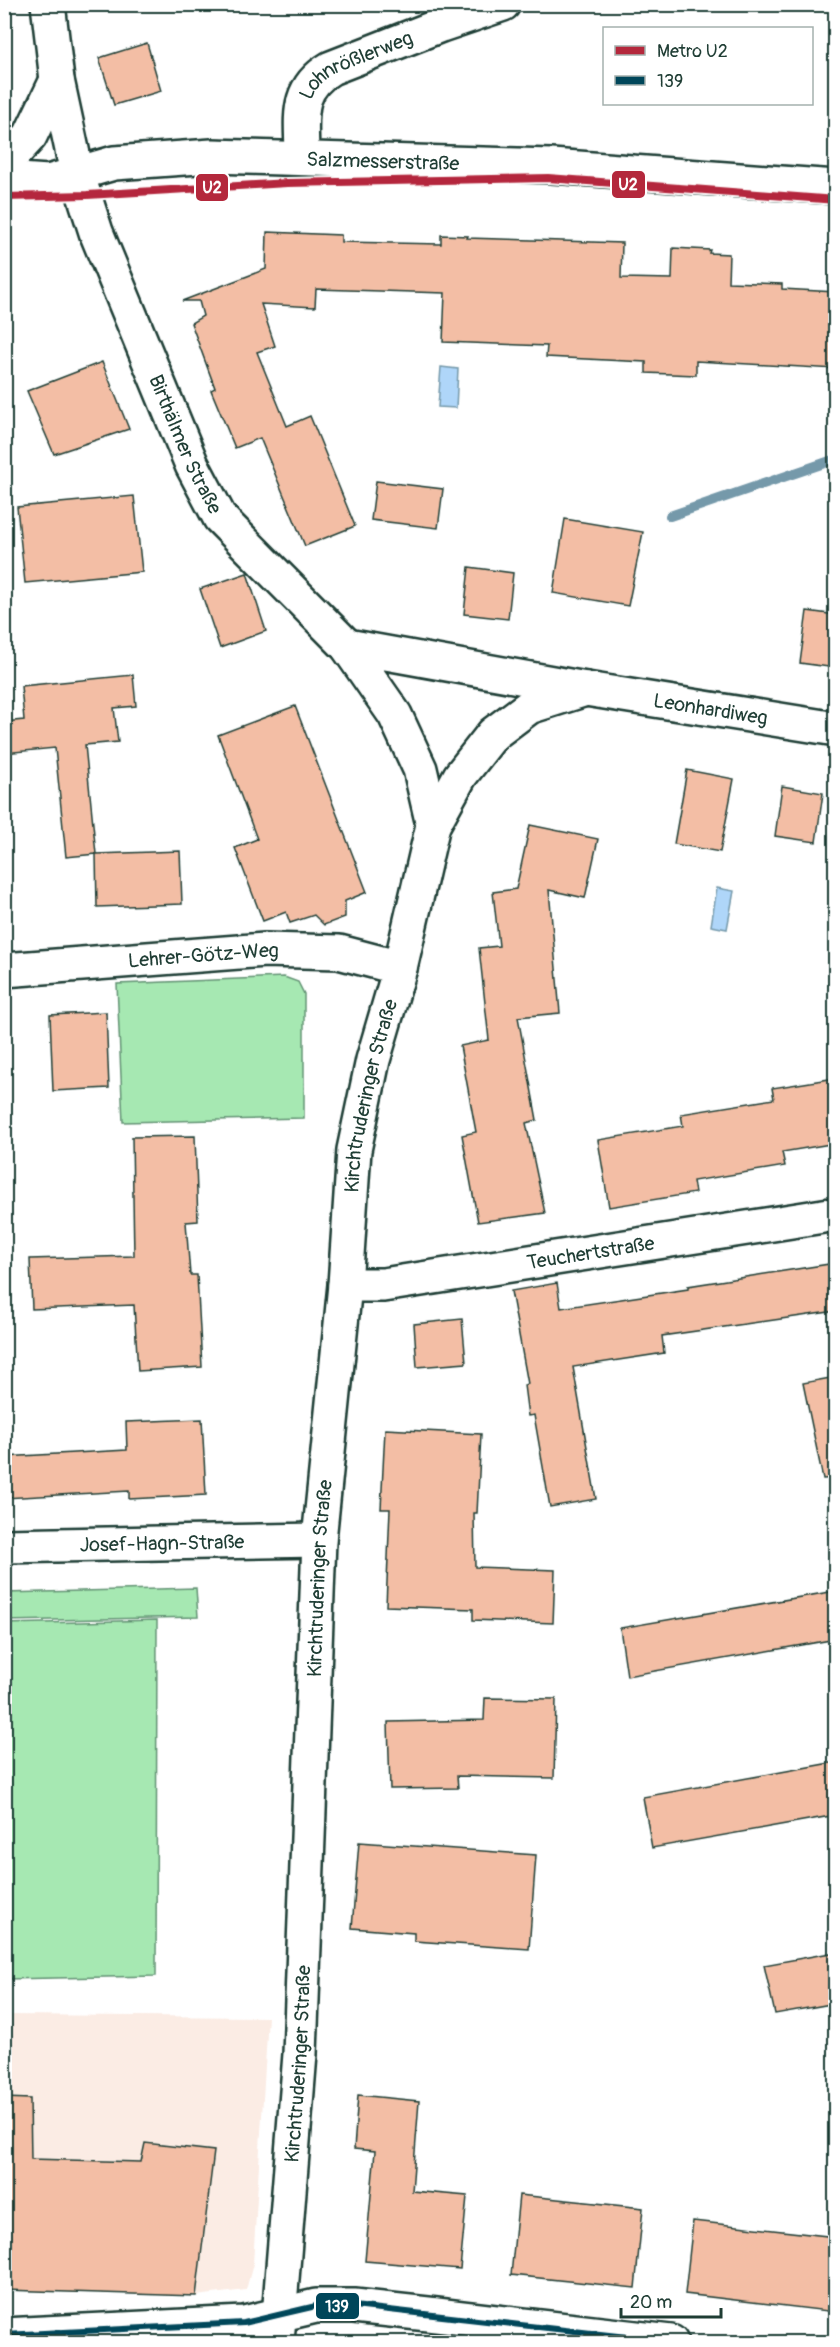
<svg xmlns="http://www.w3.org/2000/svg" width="840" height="2347" font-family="Pangolin,sans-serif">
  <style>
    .built { fill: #fbece4 }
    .green { fill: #a6e8b2; stroke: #629273; stroke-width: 1.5 }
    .water { fill: #afd6f9; stroke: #7599aa; stroke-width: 1.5 }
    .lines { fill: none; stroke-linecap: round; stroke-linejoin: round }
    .stream { stroke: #7599aa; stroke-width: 10 }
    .building { fill: #f3bea5; stroke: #1f3d34; stroke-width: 1.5 }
    .minor-casing { stroke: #1f3d34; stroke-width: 38 }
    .minor { stroke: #fff; stroke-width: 33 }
    .bus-1-casing { stroke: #fff; stroke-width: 10 }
    .bus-1 { stroke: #00465a; stroke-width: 6 }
    .metro-1-casing { stroke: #fff; stroke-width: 12 }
    .metro-1 { stroke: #b4283c; stroke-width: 8 }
    .labels { text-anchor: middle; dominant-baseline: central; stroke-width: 4.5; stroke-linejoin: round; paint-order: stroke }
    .street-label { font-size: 20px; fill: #1f3d34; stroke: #fff }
    .line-badge { stroke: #fff; stroke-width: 2 }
    .badge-label { font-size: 16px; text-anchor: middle; font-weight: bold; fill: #fff }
  </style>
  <rect width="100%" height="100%" fill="#fff"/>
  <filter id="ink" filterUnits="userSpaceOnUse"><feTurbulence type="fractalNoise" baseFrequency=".0167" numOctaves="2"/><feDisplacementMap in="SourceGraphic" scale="12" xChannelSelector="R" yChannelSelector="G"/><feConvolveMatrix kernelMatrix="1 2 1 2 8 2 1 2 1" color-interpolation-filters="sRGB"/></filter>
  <g filter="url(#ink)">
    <!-- built -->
    <polygon class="built" points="5,2015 268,2017 253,2264 246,2290 196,2296 5,2290"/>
    <!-- green -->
    <g class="green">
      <polygon points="284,977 298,982 304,994 304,1118 123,1122 117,984"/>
      <polygon points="196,1588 198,1617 5,1621 5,1593"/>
      <polygon points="157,1620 156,1976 5,1979 5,1624"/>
    </g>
    <!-- water -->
    <g class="water">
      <polygon points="441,367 458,369 456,408 438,407"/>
      <polygon points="717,888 734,891 727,929 711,926"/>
    </g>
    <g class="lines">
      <!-- stream -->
      <polyline class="stream" points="670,516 836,459"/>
    </g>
    <!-- building -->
    <g class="building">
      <polygon points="147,43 161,91 114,105 99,58"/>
      <polygon points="267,232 341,235 341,242 441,244 441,235 468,236 467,238 622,243 621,278 672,279 673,248 710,250 709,253 729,254 728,282 782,284 782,289 836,292 836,369 696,361 696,375 646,373 646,362 546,357 547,346 443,342 445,293 316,289 315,307 261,304 275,346 257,352 287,426 310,416 355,526 305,546 260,438 235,448 211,390 215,388 191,323 203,316 199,301 182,301 266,269"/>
      <polygon points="102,362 129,429 54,454 27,391"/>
      <polygon points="376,481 443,489 438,528 371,520"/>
      <polygon points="134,496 142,572 25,583 17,507"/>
      <polygon points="565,519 643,532 628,606 553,593"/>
      <polygon points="469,567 513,573 508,619 464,614"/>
      <polygon points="247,573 266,631 220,648 200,589"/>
      <polygon points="807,611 836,615 836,668 800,663"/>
      <polygon points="133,675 136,706 114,708 118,742 85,745 96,854 66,857 55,748 4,753 4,722 24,720 21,686"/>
      <polygon points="295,706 367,892 345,901 345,917 324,925 314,915 290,923 286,912 263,921 235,848 257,839 218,735"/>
      <polygon points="687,770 734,779 720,852 674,844"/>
      <polygon points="782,786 823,793 816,842 775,836"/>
      <polygon points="530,825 598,839 585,898 549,890 560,1013 518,1017 537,1120 526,1123 545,1213 478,1222 462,1135 476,1132 460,1046 489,1040 479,948 499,946 493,892 516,889"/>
      <polygon points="180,851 182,904 97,907 96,854"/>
      <polygon points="106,1012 109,1088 53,1091 50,1015"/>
      <polygon points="836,1078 836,1143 782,1152 785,1166 693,1181 695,1193 609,1207 598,1140 683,1126 681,1114 774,1099 772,1088"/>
      <polygon points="195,1136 198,1221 186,1222 190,1275 197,1275 202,1367 138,1371 134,1305 32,1309 30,1259 134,1256 132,1137"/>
      <polygon points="836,1263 836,1311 662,1336 664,1353 573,1367 596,1499 550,1507 534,1415 528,1416 524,1385 528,1384 511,1291 557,1283 561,1308 688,1289 688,1286"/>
      <polygon points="462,1319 466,1363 417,1367 414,1324"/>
      <polygon points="836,1377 836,1478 823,1479 803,1383"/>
      <polygon points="202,1419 206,1495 129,1499 129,1491 4,1498 4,1457 127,1450 126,1422"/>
      <polygon points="385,1429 481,1434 477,1513 474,1513 475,1567 555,1570 553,1623 473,1620 473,1609 386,1606 390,1509 381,1509"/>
      <polygon points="836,1591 836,1639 627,1676 620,1628"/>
      <polygon points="485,1698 556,1699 554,1778 457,1776 458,1788 390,1789 388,1722 484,1720"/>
      <polygon points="836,1762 836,1815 652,1848 643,1797"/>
      <polygon points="359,1842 536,1855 529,1949 414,1941 414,1933 352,1928"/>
      <polygon points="836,1952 836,2003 775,2014 764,1965"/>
      <polygon points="358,2095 419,2101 412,2191 467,2196 460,2269 365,2261 375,2151 354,2149"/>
      <polygon points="4,2098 30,2099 31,2159 141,2162 145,2143 214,2151 196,2296 4,2290"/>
      <polygon points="519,2195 643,2208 635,2288 511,2275"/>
      <polygon points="693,2221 836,2237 836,2312 685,2294"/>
    </g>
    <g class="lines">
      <!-- minor casing -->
      <g class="minor-casing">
        <g id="minor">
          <path id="s1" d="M 48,4 L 57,80 L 77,173 L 96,232 L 192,465 L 220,518 L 347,646 L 395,715 L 420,769 L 433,825"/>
          <path id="s2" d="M 302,157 C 302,119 294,90 331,68 L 441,25 L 503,4"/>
          <polyline points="4,164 30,136 57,80"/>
          <path id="s3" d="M 4,179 L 48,182 L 114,163 L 212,156 L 551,166 L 836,187"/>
          <path id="s4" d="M 347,646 L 586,689 L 836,729"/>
          <path id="s5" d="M 4,970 L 265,950 L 339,952 L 400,968"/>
          <path id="s6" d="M 345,1285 L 383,1285 L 836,1214"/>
          <path id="s7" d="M 4,1546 L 319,1540"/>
          <polyline points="4,2335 244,2323 316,2306 354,2306 428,2314 671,2342"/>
          <path id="s8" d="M 277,2342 L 300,2054 L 319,1540 L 345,1285 L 354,1150 L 373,1060 L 400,968 L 433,825 L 460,776 L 493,734 L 529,707 L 586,689"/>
        </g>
      </g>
      <!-- minor -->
      <use href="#minor" class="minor"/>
      <!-- bus-1 casing -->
      <g class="bus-1-casing">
        <polyline id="bus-1" points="4,2335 244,2323 316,2306 354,2306 671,2342"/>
      </g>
      <!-- bus-1 -->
      <use href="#bus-1" class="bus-1"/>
      <!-- metro-1 casing -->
      <g class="metro-1-casing">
        <polyline id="metro-1" points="4,197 87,195 287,183 548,178 836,200"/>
      </g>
      <!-- metro-1 -->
      <use href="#metro-1" class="metro-1"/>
    </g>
  </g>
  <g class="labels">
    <!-- street labels -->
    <g class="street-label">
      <text stroke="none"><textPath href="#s2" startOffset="123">Lohnrößlerweg</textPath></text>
      <text stroke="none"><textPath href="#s3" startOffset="382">Salzmesserstraße</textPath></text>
      <text stroke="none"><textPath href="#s1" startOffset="464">Birthälmer Straße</textPath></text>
      <text stroke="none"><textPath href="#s4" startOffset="369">Leonhardiweg</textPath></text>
      <text stroke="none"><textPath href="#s5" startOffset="200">Lehrer-Götz-Weg</textPath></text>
      <text stroke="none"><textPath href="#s8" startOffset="1251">Kirchtruderinger Straße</textPath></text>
      <text stroke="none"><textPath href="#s6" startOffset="248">Teuchertstraße</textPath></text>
      <text stroke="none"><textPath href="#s7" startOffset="158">Josef-Hagn-Straße</textPath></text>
      <text stroke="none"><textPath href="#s8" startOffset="765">Kirchtruderinger Straße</textPath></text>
      <text stroke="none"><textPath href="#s8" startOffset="279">Kirchtruderinger Straße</textPath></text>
    </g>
  </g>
  <g class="line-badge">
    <rect x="611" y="170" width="35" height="29" rx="6" fill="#b4283c"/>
    <rect x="195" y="173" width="34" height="29" rx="6" fill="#b4283c"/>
    <rect x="315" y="2292" width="45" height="28" rx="6" fill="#00465a"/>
  </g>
  <g class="badge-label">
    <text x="628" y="190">U2</text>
    <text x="212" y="193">U2</text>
    <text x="337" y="2312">139</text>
  </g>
  <!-- margin -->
  <rect width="840" height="2347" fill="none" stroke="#fff" stroke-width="24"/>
  <rect x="12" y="12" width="816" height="2323" fill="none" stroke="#1f3d34" stroke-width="2" filter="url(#ink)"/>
  <!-- legend -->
  <rect x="603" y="27" width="210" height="78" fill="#ffffff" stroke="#a5b1ae" stroke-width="1.5"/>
  <rect x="615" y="46" width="30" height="9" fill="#b4283c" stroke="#a5b1ae" stroke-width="1.5"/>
  <text x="657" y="57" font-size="18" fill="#1f3d34">Metro U2</text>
  <rect x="615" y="76" width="30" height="9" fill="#00465a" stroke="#a5b1ae" stroke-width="1.5"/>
  <text x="657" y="87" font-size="18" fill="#1f3d34">139</text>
  <!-- scale -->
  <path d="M621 2308v9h100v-9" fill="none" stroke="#1f3d34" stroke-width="3"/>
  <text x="630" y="2308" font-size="18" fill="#1f3d34" stroke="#ffffff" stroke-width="4.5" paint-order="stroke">20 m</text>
</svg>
